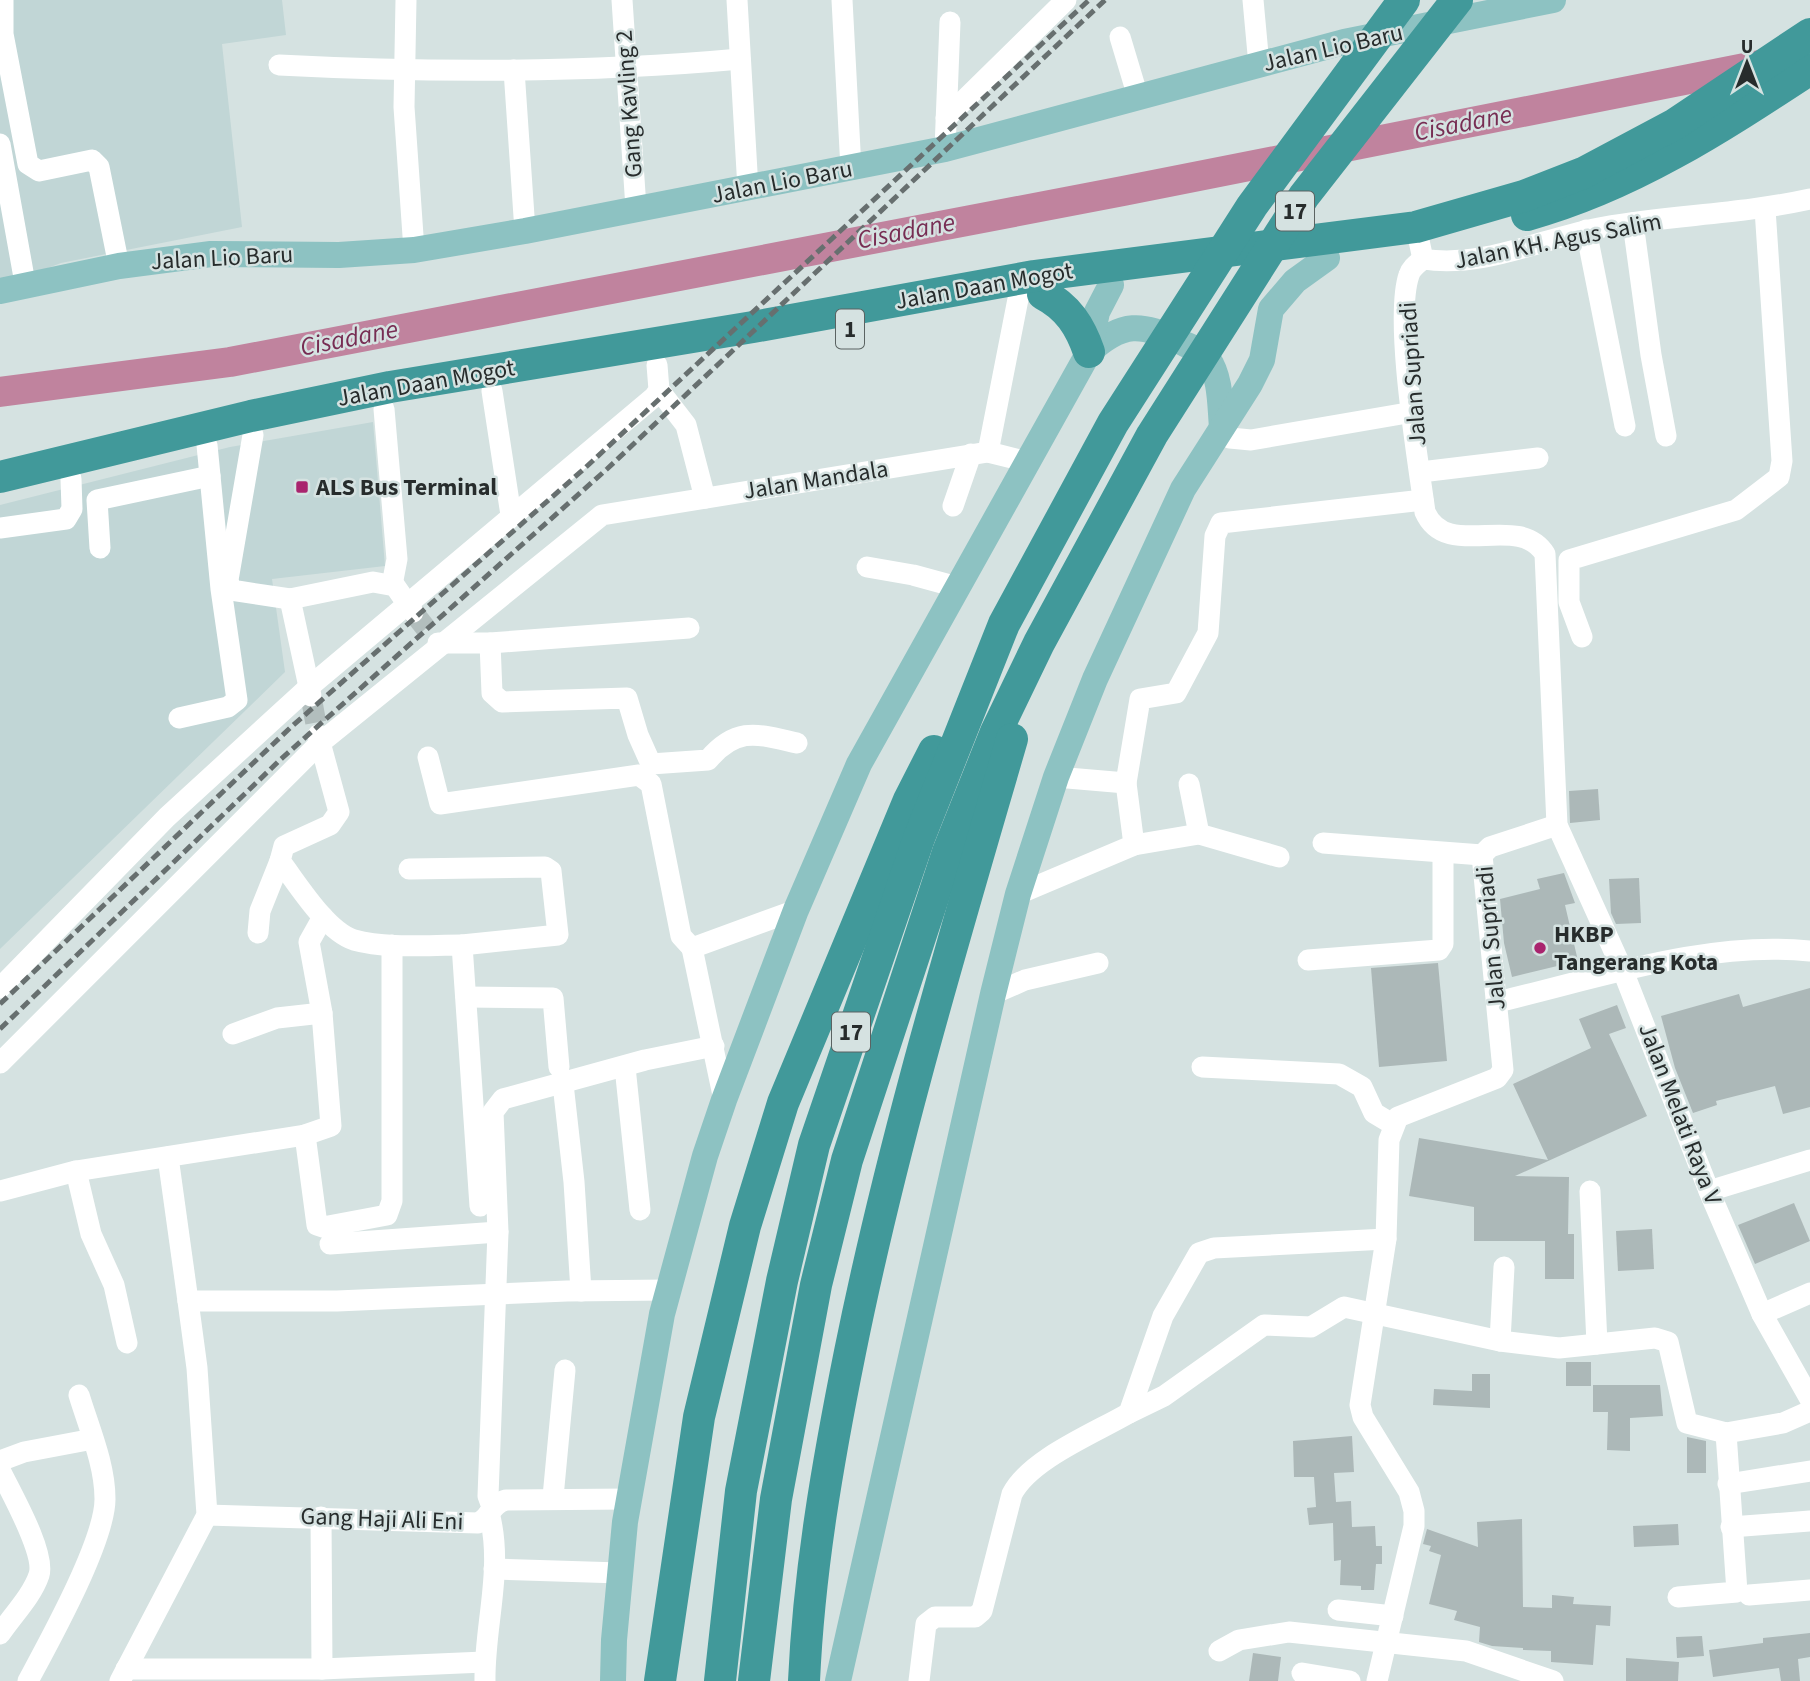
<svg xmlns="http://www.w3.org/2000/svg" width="1810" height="1681" font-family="'Source Sans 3',sans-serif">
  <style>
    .built { fill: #c1d6d6 }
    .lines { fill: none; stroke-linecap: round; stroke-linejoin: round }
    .river { stroke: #c0839e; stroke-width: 30 }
    .building { fill: #acb8b8 }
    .minor-tunnel { stroke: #b2bebd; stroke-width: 21; stroke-dasharray: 21 10; stroke-linecap: butt }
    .minor { stroke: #fff; stroke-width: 21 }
    .major { stroke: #8dc2c2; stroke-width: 26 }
    .highway { stroke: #41999a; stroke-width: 32 }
    .rail { stroke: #676f6f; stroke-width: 5; stroke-dasharray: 10 5; stroke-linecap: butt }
    .poi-dot { fill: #a9246e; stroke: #d5e2e1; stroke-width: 2.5 }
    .labels { text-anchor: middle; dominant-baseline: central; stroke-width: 5; stroke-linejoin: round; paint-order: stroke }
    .shield { fill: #d5e2e1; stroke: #5b6362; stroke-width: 2 }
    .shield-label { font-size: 23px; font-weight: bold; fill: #272c2c }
    .street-label { font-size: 24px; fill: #272c2c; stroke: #d5e2e1 }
    .poi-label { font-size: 24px; font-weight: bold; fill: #272c2c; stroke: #d5e2e1; text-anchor: start }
    .water-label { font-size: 26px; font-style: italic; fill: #772d53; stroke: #d5e2e1 }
  </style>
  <rect width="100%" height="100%" fill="#d5e2e1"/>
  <!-- built -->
  <g class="built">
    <polygon points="0,0 282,0 286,35 222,44 242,227 61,263 0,286"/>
    <polygon points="373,422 385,566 272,579 285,672 0,949 0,505 230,447"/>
  </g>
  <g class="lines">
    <!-- river -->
    <polyline class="river" points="0,392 230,362 1123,191 1765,64"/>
  </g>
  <!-- building -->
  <g class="building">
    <polygon points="1598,789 1600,820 1570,823 1569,791"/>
    <polygon points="1564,873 1575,903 1565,905 1578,961 1512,977 1504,943 1500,899 1540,889 1537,879"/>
    <polygon points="1639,878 1641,923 1616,924 1611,913 1609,879"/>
    <polygon points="1438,963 1447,1061 1379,1067 1371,968"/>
    <polygon points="1810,988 1810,1107 1783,1114 1775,1086 1716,1101 1717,1105 1693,1113 1675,1068 1661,1016 1739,994 1743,1007"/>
    <polygon points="1617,1005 1626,1028 1609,1034 1647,1116 1515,1176 1569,1177 1568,1234 1574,1234 1574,1279 1545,1279 1545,1241 1474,1241 1474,1207 1409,1196 1419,1138 1548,1160 1513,1084 1591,1048 1579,1019"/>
    <polygon points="1794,1203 1810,1241 1755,1264 1738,1225"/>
    <polygon points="1652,1229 1654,1269 1618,1271 1616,1231"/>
    <rect x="1566" y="1362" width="25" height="24"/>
    <polygon points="1472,1374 1490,1374 1490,1408 1433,1405 1434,1389 1472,1391"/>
    <polygon points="1593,1385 1660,1385 1663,1416 1630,1418 1630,1451 1607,1450 1608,1412 1593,1412"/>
    <polygon points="1352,1436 1354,1472 1334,1473 1336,1502 1351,1501 1352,1527 1375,1526 1376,1546 1382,1546 1382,1564 1376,1564 1374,1590 1361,1590 1361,1586 1340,1585 1341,1560 1334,1561 1333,1523 1309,1525 1307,1508 1316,1507 1314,1477 1294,1477 1293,1441"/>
    <polygon points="1687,1437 1706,1441 1706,1473 1687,1473"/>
    <polygon points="1522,1519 1523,1607 1552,1608 1552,1595 1574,1597 1573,1604 1611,1606 1610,1626 1596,1625 1593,1665 1551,1662 1551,1651 1523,1650 1523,1648 1492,1646 1479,1642 1480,1627 1454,1620 1457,1611 1429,1604 1441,1555 1429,1551 1431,1546 1423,1544 1427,1529 1478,1547 1477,1522"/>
    <polygon points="1678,1524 1679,1545 1634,1547 1633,1526"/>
    <polygon points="1810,1633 1810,1657 1798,1659 1800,1681 1781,1681 1779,1668 1713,1677 1709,1650 1763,1643 1763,1638"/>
    <polygon points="1702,1636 1704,1656 1677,1658 1676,1637"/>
    <polygon points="1253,1653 1281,1657 1278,1681 1249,1681"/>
    <polygon points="1626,1658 1679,1662 1678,1681 1626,1681"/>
  </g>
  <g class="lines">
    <!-- minor-tunnel -->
    <g class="minor-tunnel">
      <polyline points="413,612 432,636"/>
      <polyline points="312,702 318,735"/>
    </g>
    <!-- minor -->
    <g class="minor">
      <polyline points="3,0 3,34 28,164 39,171 92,160 99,167 119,266"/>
      <polyline points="406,0 404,107 414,250"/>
      <polyline points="622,0 636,208"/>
      <polyline points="737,0 748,189"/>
      <polyline points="842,0 851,169"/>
      <polyline points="1253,0 1259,65"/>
      <polyline points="1120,37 1138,97"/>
      <path d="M 279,65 C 433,73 587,73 740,59"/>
      <polyline points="514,70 525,231"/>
      <polyline points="946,118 1066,0"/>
      <polyline points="0,144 25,283"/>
      <polyline points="945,149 950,22"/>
      <polyline points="1633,223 1651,355 1666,436"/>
      <path d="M 1416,227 L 1423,259 C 1483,269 1545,237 1604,227 C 1673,215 1742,214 1810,199"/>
      <polyline points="1586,230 1625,426"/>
      <path d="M 1423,259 C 1417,264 1411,268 1409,275 C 1394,319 1418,460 1425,512 C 1447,562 1518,511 1545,554 L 1557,825 L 1623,971 L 1709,1191 L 1762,1314 L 1810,1399"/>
      <polyline points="659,390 686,425 705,498"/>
      <polyline points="492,391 511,515"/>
      <polyline points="384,409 397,559 392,585"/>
      <polyline points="1218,433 1230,438 1251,440 1413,412"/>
      <polyline points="253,435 228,580 231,590 290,599 373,582 395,586 413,612"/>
      <polyline points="988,452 1018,299"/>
      <polyline points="1421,472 1538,458"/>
      <polyline points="953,506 971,454"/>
      <polyline points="0,528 66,519 72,509 71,479"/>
      <polyline points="100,548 97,500 210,476"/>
      <polyline points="867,567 913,575 957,587"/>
      <polyline points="290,599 311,696"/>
      <polyline points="1582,637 1569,602 1569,560 1736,510 1779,477 1782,461 1765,209"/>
      <polyline points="438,643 490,643 689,628"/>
      <path d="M 490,643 L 492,693 L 502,702 L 627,698 L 638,735 L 651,764 L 708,760 C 737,726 757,734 797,743"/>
      <polyline points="179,718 228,707 237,700 221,589 207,445"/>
      <path d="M 318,735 L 339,812 L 330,825 L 284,846 L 280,861 C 297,883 326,931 354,940 C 387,949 427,945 462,945 L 480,1206"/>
      <polyline points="428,757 440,804 639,775 651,784 681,936 692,948 796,910"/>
      <polyline points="1056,777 1126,783 1140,699 1176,693 1208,633 1215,536 1221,523 1423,500"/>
      <polyline points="1189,784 1199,834"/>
      <polyline points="1323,843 1482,855"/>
      <polyline points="1134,845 1199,834 1279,857"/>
      <polyline points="409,869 545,867 551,871 558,935 462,945"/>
      <polyline points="1018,894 1134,845 1126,783"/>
      <polyline points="258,933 260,911 280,861"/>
      <polyline points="692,948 724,1100"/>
      <polyline points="1308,960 1439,950 1443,944 1443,855"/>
      <polyline points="0,988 167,817 309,687 654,397 659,390 657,365"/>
      <polyline points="993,994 1025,980 1098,963"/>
      <polyline points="466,997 553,998 559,1067"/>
      <path d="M 1497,1002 C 1596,979 1707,940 1810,951"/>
      <polyline points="322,1013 309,942 323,917"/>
      <polyline points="233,1034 277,1018 322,1013 331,1126 305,1135 317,1225 323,1227 387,1215 392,1201 392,945"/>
      <polyline points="0,1063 320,743 602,515 988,452 1028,462"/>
      <polyline points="625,1067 640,1210"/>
      <polyline points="1202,1067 1339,1074 1362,1087 1374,1113 1394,1125"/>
      <polyline points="563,1084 574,1182 581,1291"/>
      <polyline points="168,1157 188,1301"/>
      <polyline points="76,1171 91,1234 114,1285 127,1343"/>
      <polyline points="0,1191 76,1171 305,1135"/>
      <polyline points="1590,1191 1597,1344"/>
      <polyline points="1709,1191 1810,1160"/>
      <polyline points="330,1244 498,1232"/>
      <polyline points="1504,1267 1500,1341 1559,1348 1655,1338 1668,1342 1687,1423 1726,1433 1783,1423 1810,1411"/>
      <polyline points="1762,1314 1810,1293"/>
      <polyline points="1129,1413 1164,1396 1264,1325 1311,1327 1344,1307 1500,1341"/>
      <polyline points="0,1461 24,1452 93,1439"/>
      <path d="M 0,1470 C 10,1491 46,1553 39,1575 C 32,1596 12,1616 0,1634"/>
      <polyline points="1728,1484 1810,1471"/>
      <polyline points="553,1497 565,1370"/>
      <polyline points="492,1507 488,1496 498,1232 493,1112 503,1099 645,1060 714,1046"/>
      <path d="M 207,1515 L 478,1523 C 491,1517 491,1504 506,1500 L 629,1499"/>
      <polyline points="321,1517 322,1669"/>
      <polyline points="1731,1527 1810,1521"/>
      <polyline points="494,1569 620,1573"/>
      <polyline points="1749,1595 1810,1590"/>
      <polyline points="1678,1597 1737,1592 1726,1433"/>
      <polyline points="1338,1610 1393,1616"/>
      <polyline points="1219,1651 1239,1640 1289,1632 1466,1651 1553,1681"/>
      <polyline points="126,1669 322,1669 484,1662"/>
      <polyline points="1302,1673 1350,1681"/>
      <path d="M 28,1681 C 50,1640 105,1541 105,1499 C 105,1464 89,1428 79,1395"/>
      <polyline points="120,1681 207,1515 197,1368 188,1301 337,1301 567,1291 668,1290"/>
      <path d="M 485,1681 C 484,1626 504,1568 489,1513"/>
      <path d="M 919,1681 L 926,1624 L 935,1617 L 975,1617 L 982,1611 L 1012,1494 C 1030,1459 1095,1433 1129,1413 L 1163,1316 L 1199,1253 L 1214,1248 L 1386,1239"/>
      <polyline points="1377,1681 1414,1526 1414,1511 1409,1492 1363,1417 1360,1405 1386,1239 1389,1140 1398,1117 1497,1078 1503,1070 1482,855 1490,847 1557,825"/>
    </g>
    <!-- major -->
    <g class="major">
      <polyline points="0,291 119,266 211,254 339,255 414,250 525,231 945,149 1344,42 1553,0"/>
      <path d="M 1089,352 C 1123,321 1141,323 1181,342 C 1190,347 1202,351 1208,359 C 1221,377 1220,406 1222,427"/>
      <polyline points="613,1681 614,1640 625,1522 662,1314 705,1156 724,1100 796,910 859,764 1089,352 1097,312 1111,285"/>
      <polyline points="838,1681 993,994 1018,894 1056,777 1095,679 1183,489 1250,384 1262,360 1271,309 1295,281 1327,258"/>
    </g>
    <!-- highway -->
    <g class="highway">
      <path d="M 1527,215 C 1632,186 1720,128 1810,69"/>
      <path d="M 1043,294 C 1068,307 1080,326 1089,352"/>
      <polyline points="0,477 251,416 390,387 753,327 1034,276 1416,227 1524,196 1583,173 1675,124 1810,34"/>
      <polyline points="660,1681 699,1417 745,1226 783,1103 909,800 934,751"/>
      <polyline points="720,1681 741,1491 782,1281 814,1145 919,838 1004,624 1113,423 1252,206 1404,0"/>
      <polyline points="754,1681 776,1499 816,1285 847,1160 948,852 996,732 1039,643 1152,435 1304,196 1457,0"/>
      <path d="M 804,1681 C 809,1570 828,1461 850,1352 C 892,1144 953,942 1012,739"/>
    </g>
    <!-- rail -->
    <g class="rail">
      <polyline points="0,1004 290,728 585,468 1089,0"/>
      <polyline points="0,1029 281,759 607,469 1105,0"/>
    </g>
  </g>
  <!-- markers -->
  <g class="poi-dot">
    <rect x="295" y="480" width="14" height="14" rx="3.5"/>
    <circle cx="1540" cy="948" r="7"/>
  </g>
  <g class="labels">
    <!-- shield labels -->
    <g class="shield">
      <rect x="1276" y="191.5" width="38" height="39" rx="5"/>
      <rect x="836" y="309.5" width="28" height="39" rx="5"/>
      <rect x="832" y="1012.5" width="38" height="39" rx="5"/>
    </g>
    <g class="shield-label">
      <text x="1295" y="211">17</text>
      <text x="850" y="329">1</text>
      <text x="851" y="1032">17</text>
    </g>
    <!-- street labels -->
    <g class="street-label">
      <text transform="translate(1333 48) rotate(-13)">Jalan Lio Baru</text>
      <text transform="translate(629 104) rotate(-94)">Gang Kavling 2</text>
      <text transform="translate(782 182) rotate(-11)">Jalan Lio Baru</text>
      <text transform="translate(1558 241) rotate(-11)">Jalan KH. Agus Salim</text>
      <text transform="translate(222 258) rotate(-3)">Jalan Lio Baru</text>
      <text transform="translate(984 286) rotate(-10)">Jalan Daan Mogot</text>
      <text transform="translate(1413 374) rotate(-94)">Jalan Supriadi</text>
      <text transform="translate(426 383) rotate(-10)">Jalan Daan Mogot</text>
      <text transform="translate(816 480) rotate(-9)">Jalan Mandala</text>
      <text transform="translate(1491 938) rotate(-95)">Jalan Supriadi</text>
      <text transform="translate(1680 1114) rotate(69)">Jalan Melati Raya V</text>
      <text transform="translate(382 1519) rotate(2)">Gang Haji Ali Eni</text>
    </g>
    <!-- poi labels -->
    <g class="poi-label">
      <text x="316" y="487">ALS Bus Terminal</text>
      <text x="1554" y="934">HKBP<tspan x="1554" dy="28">Tangerang Kota</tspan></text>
    </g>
    <!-- water labels -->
    <g class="water-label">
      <text transform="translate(1463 123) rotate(-11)">Cisadane</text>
      <text transform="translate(906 231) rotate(-11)">Cisadane</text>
      <text transform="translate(349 338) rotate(-11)">Cisadane</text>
    </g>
  </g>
  <!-- north arrow -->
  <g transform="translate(1747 63)" stroke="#d5e2e1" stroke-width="5" paint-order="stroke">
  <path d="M0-5L12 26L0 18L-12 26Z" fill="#272c2c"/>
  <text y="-10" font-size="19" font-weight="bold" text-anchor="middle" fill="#272c2c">U</text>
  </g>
</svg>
